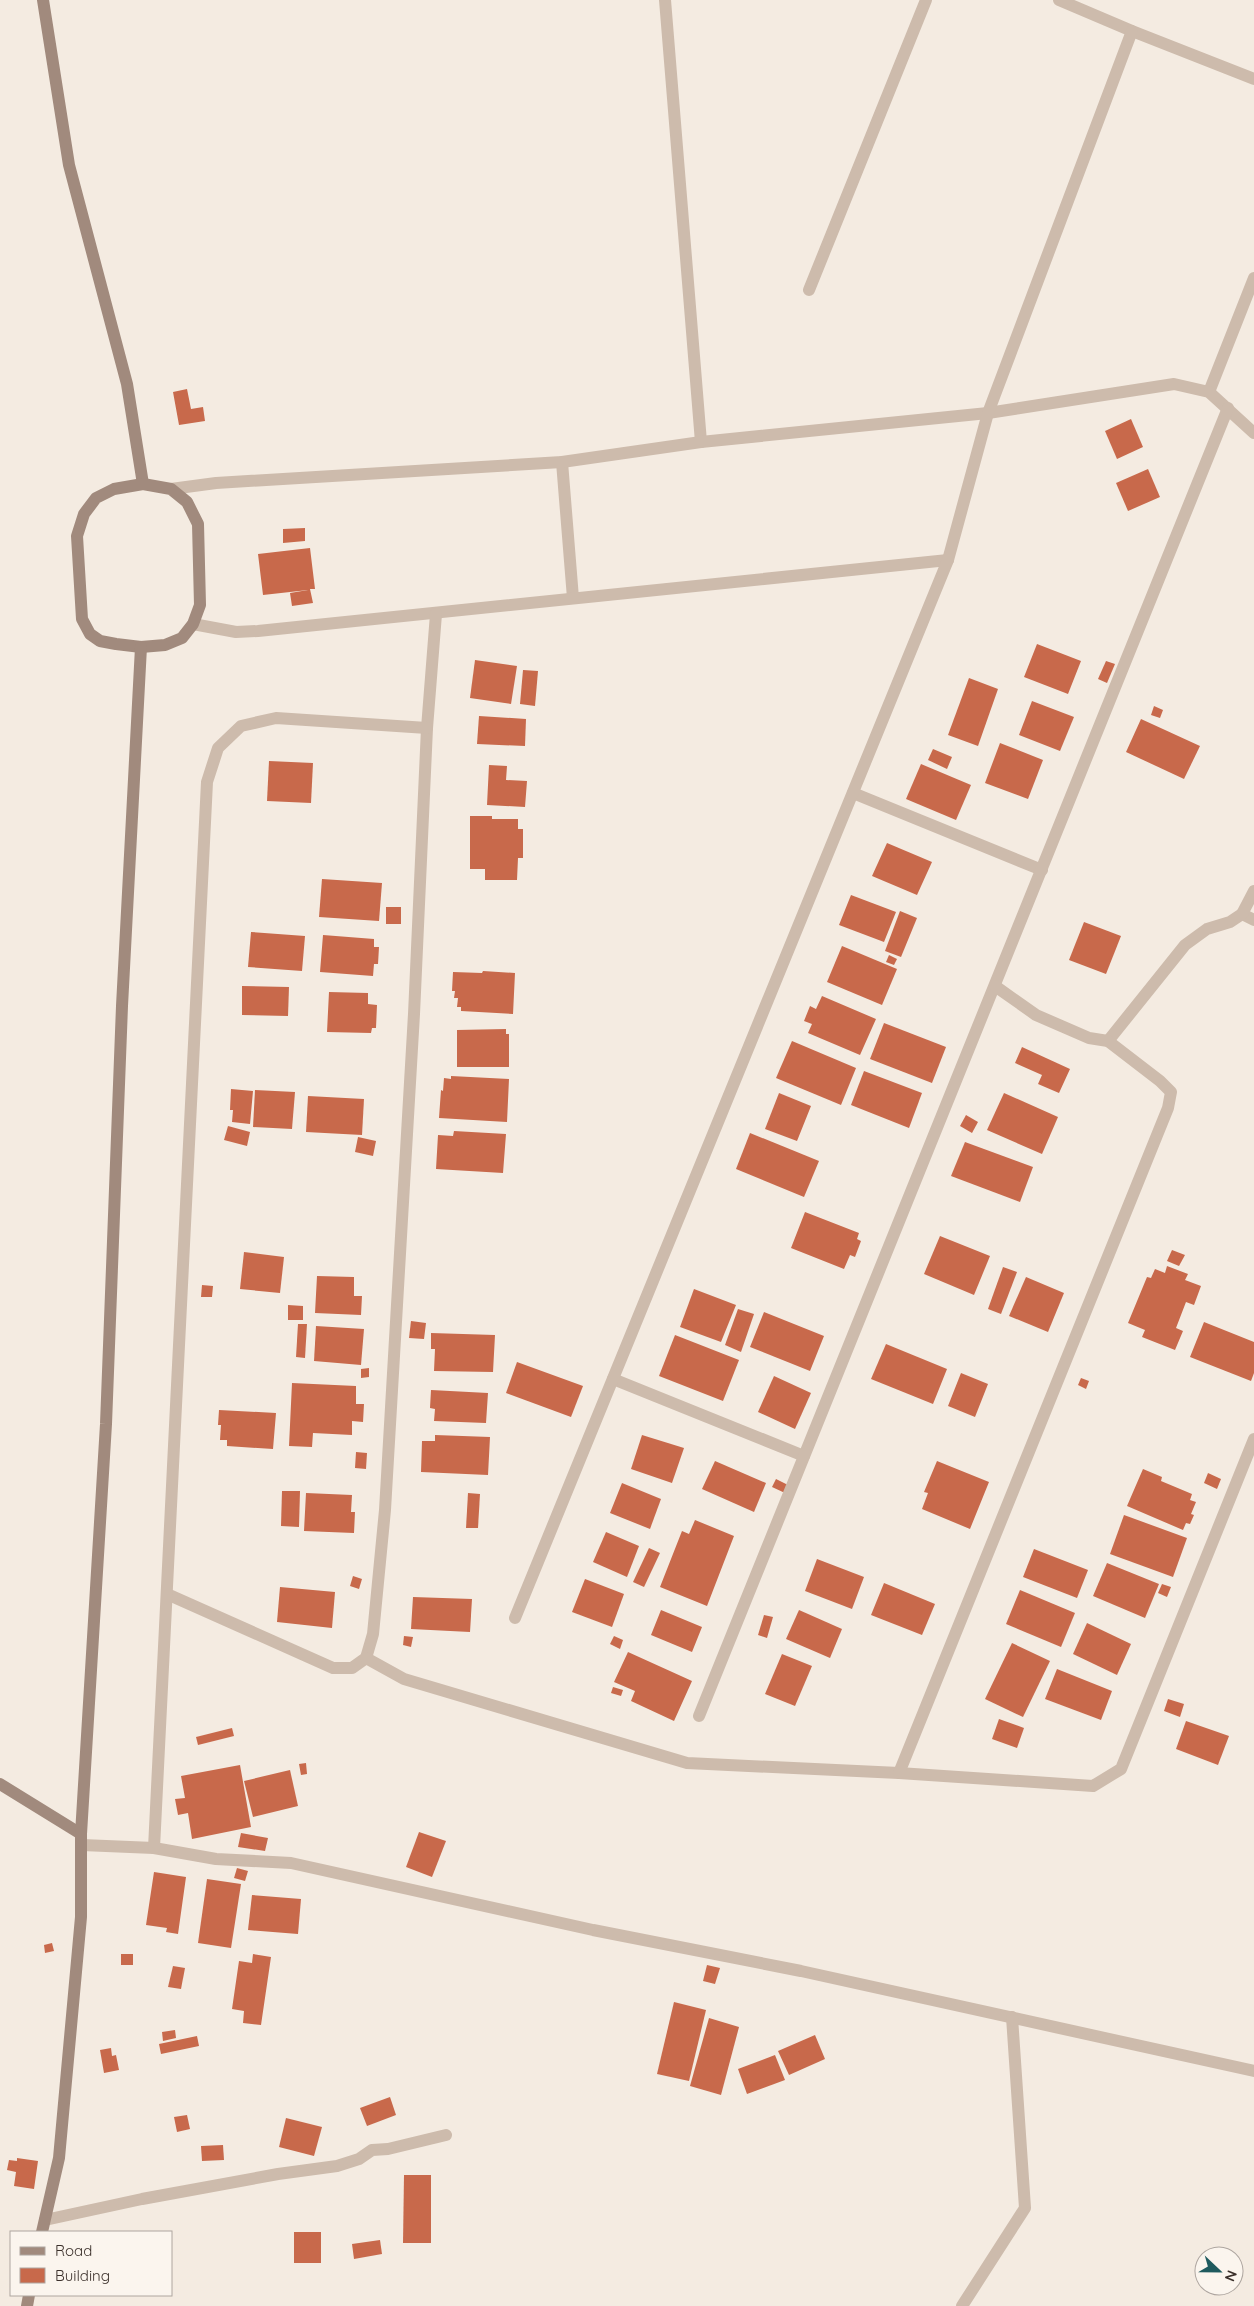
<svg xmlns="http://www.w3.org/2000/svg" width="1254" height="2306" font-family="Quicksand,sans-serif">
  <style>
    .building { fill: #c8694b }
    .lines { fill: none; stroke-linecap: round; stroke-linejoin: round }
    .street { stroke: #cdbbac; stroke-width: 12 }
    .secondary { stroke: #a18a7d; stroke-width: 12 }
  </style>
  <rect width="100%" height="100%" fill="#f4ebe1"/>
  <!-- building -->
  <g class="building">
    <polygon points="187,389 191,409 203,407 205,421 179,425 173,392"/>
    <polygon points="1131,419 1143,447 1117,459 1105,431"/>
    <polygon points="1148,469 1160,497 1128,511 1116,483"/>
    <polygon points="305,528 305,541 283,543 283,529"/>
    <polygon points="310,548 315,589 310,589 313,603 292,606 290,593 308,590 263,595 258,554"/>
    <polygon points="1037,644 1081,661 1068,694 1024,677"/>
    <polygon points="475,660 517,666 511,704 470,698"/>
    <polygon points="1106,661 1115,664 1107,683 1098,679"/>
    <polygon points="523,670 538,671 535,706 520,704"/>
    <polygon points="969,678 998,689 978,746 948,735"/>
    <polygon points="1032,701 1074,717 1060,751 1019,735"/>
    <polygon points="1154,706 1163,710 1160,718 1151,715"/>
    <polygon points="479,716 526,719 525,746 477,744"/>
    <polygon points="1141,719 1200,746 1184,779 1126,752"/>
    <polygon points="1000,743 1043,760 1028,799 985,783"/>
    <polygon points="933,749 952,757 947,769 928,760"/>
    <polygon points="269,761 313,763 311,803 267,801"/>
    <polygon points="921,764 971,785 956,820 906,799"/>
    <polygon points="489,765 507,766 506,780 527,781 525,807 487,805"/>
    <polygon points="470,816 492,816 492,819 518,819 518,829 523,829 523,858 518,858 517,880 485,880 485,869 470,869"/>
    <polygon points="887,843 932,862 917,895 872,876"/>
    <polygon points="322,879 382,883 379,921 319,917"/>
    <polygon points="851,895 896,912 884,942 839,925"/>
    <rect x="386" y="907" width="15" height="17"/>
    <polygon points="900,911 917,918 901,957 885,951"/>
    <polygon points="1084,922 1121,936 1106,974 1069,960"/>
    <polygon points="251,932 305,936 302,971 248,967"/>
    <polygon points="323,935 374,939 374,947 379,947 378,964 374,964 373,976 320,972"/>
    <polygon points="842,946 897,969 882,1005 827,982"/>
    <polygon points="889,955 897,959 894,965 886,962"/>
    <polygon points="483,971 515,973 513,1014 461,1011 461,1007 457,1007 458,998 454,998 455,991 452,991 453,972 482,973"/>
    <polygon points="242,986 289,987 288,1016 242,1015"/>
    <polygon points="329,992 368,993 368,1004 377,1005 376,1028 372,1028 371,1033 327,1032"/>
    <polygon points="822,996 876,1019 860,1055 808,1033 812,1024 804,1021 810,1006 816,1009"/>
    <polygon points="884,1023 946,1047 932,1083 870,1059"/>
    <polygon points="506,1029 506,1034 509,1034 509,1067 457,1067 457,1030"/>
    <polygon points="792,1041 856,1068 841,1105 776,1078"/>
    <polygon points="1022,1047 1070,1069 1059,1093 1038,1084 1042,1075 1015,1063"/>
    <polygon points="864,1071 922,1093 909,1128 851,1105"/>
    <polygon points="451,1076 509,1079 507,1122 439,1118 441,1090 443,1091 444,1078 451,1079"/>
    <polygon points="231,1089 253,1091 250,1124 232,1122 233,1110 230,1110"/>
    <polygon points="255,1090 295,1092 292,1129 253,1127"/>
    <polygon points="779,1093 811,1106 797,1141 765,1129"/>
    <polygon points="1004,1093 1058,1117 1042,1154 987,1130"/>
    <polygon points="308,1096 364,1099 362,1135 306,1132"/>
    <polygon points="966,1115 978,1122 972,1133 960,1126"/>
    <polygon points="228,1126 250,1132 247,1146 224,1140"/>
    <polygon points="454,1131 506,1134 503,1173 436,1169 438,1135 453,1136"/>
    <polygon points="750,1133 819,1161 804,1197 736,1169"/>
    <polygon points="358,1137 376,1141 373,1156 355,1152"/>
    <polygon points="965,1142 1033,1167 1020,1202 951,1176"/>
    <polygon points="805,1212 859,1233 857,1239 861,1241 855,1257 850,1255 844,1269 791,1248"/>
    <polygon points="940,1236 990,1256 974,1295 924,1274"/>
    <polygon points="1172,1250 1185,1255 1179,1266 1167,1261"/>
    <polygon points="244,1252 284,1257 280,1293 240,1289"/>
    <polygon points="1167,1266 1188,1274 1185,1280 1201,1286 1194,1305 1186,1302 1176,1328 1183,1331 1175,1350 1142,1337 1145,1330 1128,1323 1147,1277 1151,1278 1155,1269 1165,1273"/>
    <polygon points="1003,1267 1017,1272 1001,1314 988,1309"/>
    <polygon points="317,1276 354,1277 354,1296 362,1296 361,1315 315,1313"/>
    <polygon points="1026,1277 1064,1293 1048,1332 1009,1316"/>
    <polygon points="202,1285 213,1286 212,1297 201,1297"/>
    <polygon points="694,1289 736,1305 721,1342 680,1327"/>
    <polygon points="288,1305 303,1306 303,1320 288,1320"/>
    <polygon points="738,1309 754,1314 741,1352 725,1345"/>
    <polygon points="764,1312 824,1336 810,1371 750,1347"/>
    <polygon points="411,1321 426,1323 424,1339 409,1338"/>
    <polygon points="1204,1322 1254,1342 1254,1373 1251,1381 1190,1357"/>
    <polygon points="298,1324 307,1324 305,1358 296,1357"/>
    <polygon points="316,1326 364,1329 361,1365 314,1361"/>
    <polygon points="431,1333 495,1335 493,1372 434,1371 435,1349 431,1349"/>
    <polygon points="675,1335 739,1360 723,1401 659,1376"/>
    <polygon points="886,1344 947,1369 933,1404 871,1379"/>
    <polygon points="517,1362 583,1386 571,1417 506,1393"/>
    <polygon points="369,1368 369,1377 361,1378 361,1369"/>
    <polygon points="961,1373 988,1384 975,1417 948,1406"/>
    <polygon points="774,1376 811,1393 795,1429 758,1412"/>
    <polygon points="1081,1378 1089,1381 1086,1389 1078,1385"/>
    <polygon points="292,1383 356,1386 356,1404 364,1404 363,1422 352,1421 352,1435 313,1433 312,1447 289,1446"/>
    <polygon points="431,1390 488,1393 486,1423 434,1421 435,1409 430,1408"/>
    <polygon points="219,1410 276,1413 273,1449 227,1446 227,1440 220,1440 221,1425 218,1425"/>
    <polygon points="435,1435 490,1437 488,1475 421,1472 422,1441 435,1441"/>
    <polygon points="642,1435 684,1448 672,1483 631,1469"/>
    <polygon points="356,1452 367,1453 366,1469 355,1468"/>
    <polygon points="715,1461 766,1483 754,1512 702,1489"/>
    <polygon points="937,1461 989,1482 970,1529 922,1509 928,1493 924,1492"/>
    <polygon points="1143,1469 1162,1477 1161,1481 1192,1494 1190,1500 1196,1502 1191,1514 1194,1515 1190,1524 1186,1523 1183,1530 1127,1506"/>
    <polygon points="1208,1473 1221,1479 1217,1489 1204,1483"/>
    <polygon points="776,1479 788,1485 785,1493 772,1487"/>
    <polygon points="622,1483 661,1499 650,1529 610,1513"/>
    <polygon points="282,1491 300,1491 299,1527 281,1526"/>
    <polygon points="306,1493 352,1495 351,1512 355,1512 354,1533 304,1531"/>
    <polygon points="468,1493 480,1494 478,1528 466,1528"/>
    <polygon points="1124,1515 1187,1538 1173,1577 1110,1554"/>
    <polygon points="695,1520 734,1536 707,1606 660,1587 682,1531 689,1534"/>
    <polygon points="606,1532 639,1546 627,1577 593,1562"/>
    <polygon points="649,1548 660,1553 644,1587 633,1582"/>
    <polygon points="1034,1549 1088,1570 1077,1598 1023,1577"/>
    <polygon points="817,1559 864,1577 852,1609 805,1591"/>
    <polygon points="1107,1563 1159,1584 1145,1618 1093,1596"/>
    <polygon points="353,1576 362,1579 359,1589 350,1586"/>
    <polygon points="585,1579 624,1594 612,1627 572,1612"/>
    <polygon points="884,1583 935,1604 922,1635 871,1615"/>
    <polygon points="1162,1584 1171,1587 1167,1597 1158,1593"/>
    <polygon points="280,1587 335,1592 332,1628 277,1622"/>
    <polygon points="1020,1590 1075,1613 1061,1647 1006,1624"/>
    <polygon points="413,1597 472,1599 470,1632 411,1629"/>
    <polygon points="661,1610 702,1627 692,1652 651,1635"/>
    <polygon points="799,1610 842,1629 830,1658 786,1639"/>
    <polygon points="764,1615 773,1617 767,1638 758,1635"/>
    <polygon points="1087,1623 1131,1644 1117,1675 1073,1654"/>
    <polygon points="404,1636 413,1637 411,1647 403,1645"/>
    <polygon points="614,1636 623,1640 620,1649 610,1644"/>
    <polygon points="1012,1643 1050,1661 1023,1717 985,1699"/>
    <polygon points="628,1652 692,1681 674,1721 631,1701 635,1691 614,1682"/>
    <polygon points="782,1654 812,1666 795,1706 765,1694"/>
    <polygon points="1057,1669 1112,1691 1101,1720 1045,1699"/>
    <polygon points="613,1687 623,1690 621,1696 611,1693"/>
    <polygon points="1168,1699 1184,1704 1180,1717 1164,1711"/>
    <polygon points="999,1719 1024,1728 1017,1748 992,1739"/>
    <polygon points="1186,1721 1229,1736 1218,1765 1176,1749"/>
    <polygon points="232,1728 234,1736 198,1745 196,1737"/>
    <polygon points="306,1763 307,1774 301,1775 299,1764"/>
    <polygon points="240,1765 251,1827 192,1839 188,1813 178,1815 175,1799 185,1798 181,1776"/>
    <polygon points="290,1770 298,1806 253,1817 244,1781"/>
    <polygon points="419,1832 446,1841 432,1877 406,1867"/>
    <polygon points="241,1833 268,1838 265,1851 238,1847"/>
    <polygon points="237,1868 248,1871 245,1881 234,1878"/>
    <polygon points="154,1872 186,1877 178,1934 166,1932 167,1928 146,1925"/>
    <polygon points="207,1879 241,1884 231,1948 198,1943"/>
    <polygon points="252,1895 301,1899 298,1934 248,1930"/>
    <polygon points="52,1943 54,1951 45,1953 44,1945"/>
    <rect x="121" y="1954" width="12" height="11"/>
    <polygon points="253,1954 271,1957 261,2025 243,2023 244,2011 232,2009 239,1961 252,1963"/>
    <polygon points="707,1965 720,1968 715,1984 703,1981"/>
    <polygon points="173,1966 185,1968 181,1989 168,1987"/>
    <polygon points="674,2002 706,2010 689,2081 657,2074"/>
    <polygon points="709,2018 739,2027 721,2095 690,2086"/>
    <polygon points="175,2030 176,2038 163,2041 162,2032"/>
    <polygon points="815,2035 825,2059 789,2075 778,2051"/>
    <polygon points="197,2036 199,2046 161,2054 159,2044"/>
    <polygon points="111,2048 112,2056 116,2055 119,2070 104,2073 100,2050"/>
    <polygon points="775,2055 785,2080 747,2094 738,2069"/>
    <polygon points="390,2097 396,2115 367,2126 360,2108"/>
    <polygon points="187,2115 190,2129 177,2132 174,2117"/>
    <polygon points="286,2118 322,2127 314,2156 279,2147"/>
    <polygon points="223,2145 224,2160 202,2161 201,2146"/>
    <polygon points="17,2158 38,2161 34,2189 14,2186 16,2172 7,2170 9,2160 17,2161"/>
    <polygon points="404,2175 431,2175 431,2243 403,2243"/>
    <rect x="294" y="2232" width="27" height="31"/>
    <polygon points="380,2240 382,2254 354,2259 352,2244"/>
  </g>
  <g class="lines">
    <!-- street -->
    <g class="street">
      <polyline points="665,0 701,442"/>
      <polyline points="1059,0 1132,31 1254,79"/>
      <polyline points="809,290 926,0"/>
      <polyline points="1209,392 1254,278"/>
      <polyline points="562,462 573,598"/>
      <polyline points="171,489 216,483 562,462 701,442 988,413 1174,384 1209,392 1254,433"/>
      <polyline points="193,624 236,632 258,631 948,560"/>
      <polyline points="853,793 1042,870"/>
      <polyline points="1242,914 1254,920"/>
      <polyline points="1108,1041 1185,945 1207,929 1230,922 1242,914 1254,891"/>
      <polyline points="613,1379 804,1456"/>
      <polyline points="167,1594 333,1668 352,1668 366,1658 373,1634 385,1510 414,1014 427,728 436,614"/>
      <polyline points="515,1618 948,560 988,413 1132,31"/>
      <polyline points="366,1658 404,1679 687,1763 899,1773 1093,1786 1121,1769 1254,1439"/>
      <polyline points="699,1716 1228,408"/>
      <polyline points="899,1773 1168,1108 1171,1092 1160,1081 1108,1041 1089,1038 1036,1015 995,986"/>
      <polyline points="82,1845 154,1848 216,1859 291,1863 593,1930 801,1971 1254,2071"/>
      <polyline points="154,1848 207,782 218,748 241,726 276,718 427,728"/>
      <polyline points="45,2220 142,2199 278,2174 337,2166 359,2159 372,2150 388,2149 446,2135"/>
      <polyline points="962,2306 1025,2208 1012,2017"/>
    </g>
    <!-- secondary -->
    <g class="secondary">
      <polyline points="43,0 69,165 127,384 143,484"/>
      <polygon points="143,484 171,489 187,502 198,524 200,605 193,624 182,638 165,645 141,647 116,644 100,641 90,634 82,619 77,536 84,514 96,498 114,489"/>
      <polyline points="0,1784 81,1834"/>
      <polyline points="42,2232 59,2158 81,1917 81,1834 106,1424 122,1006 141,647"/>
      <polyline points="27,2306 29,2295"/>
    </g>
  </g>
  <!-- legend -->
  <rect x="10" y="2231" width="162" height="65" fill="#fbf5ee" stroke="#aea6a0"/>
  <rect x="20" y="2247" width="25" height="8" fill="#a18a7d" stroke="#aea6a0"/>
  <text x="55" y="2256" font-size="15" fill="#3b302b">Road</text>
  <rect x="20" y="2268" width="25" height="15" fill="#c8694b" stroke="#aea6a0"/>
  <text x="55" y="2281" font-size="15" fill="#3b302b">Building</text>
  <!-- north arrow -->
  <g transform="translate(1219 2271) rotate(112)"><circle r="24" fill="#fbf5ee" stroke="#aea6a0"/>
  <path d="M0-4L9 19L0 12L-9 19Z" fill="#1f5a5e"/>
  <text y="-8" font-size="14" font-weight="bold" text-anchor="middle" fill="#3b302b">N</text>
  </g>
</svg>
